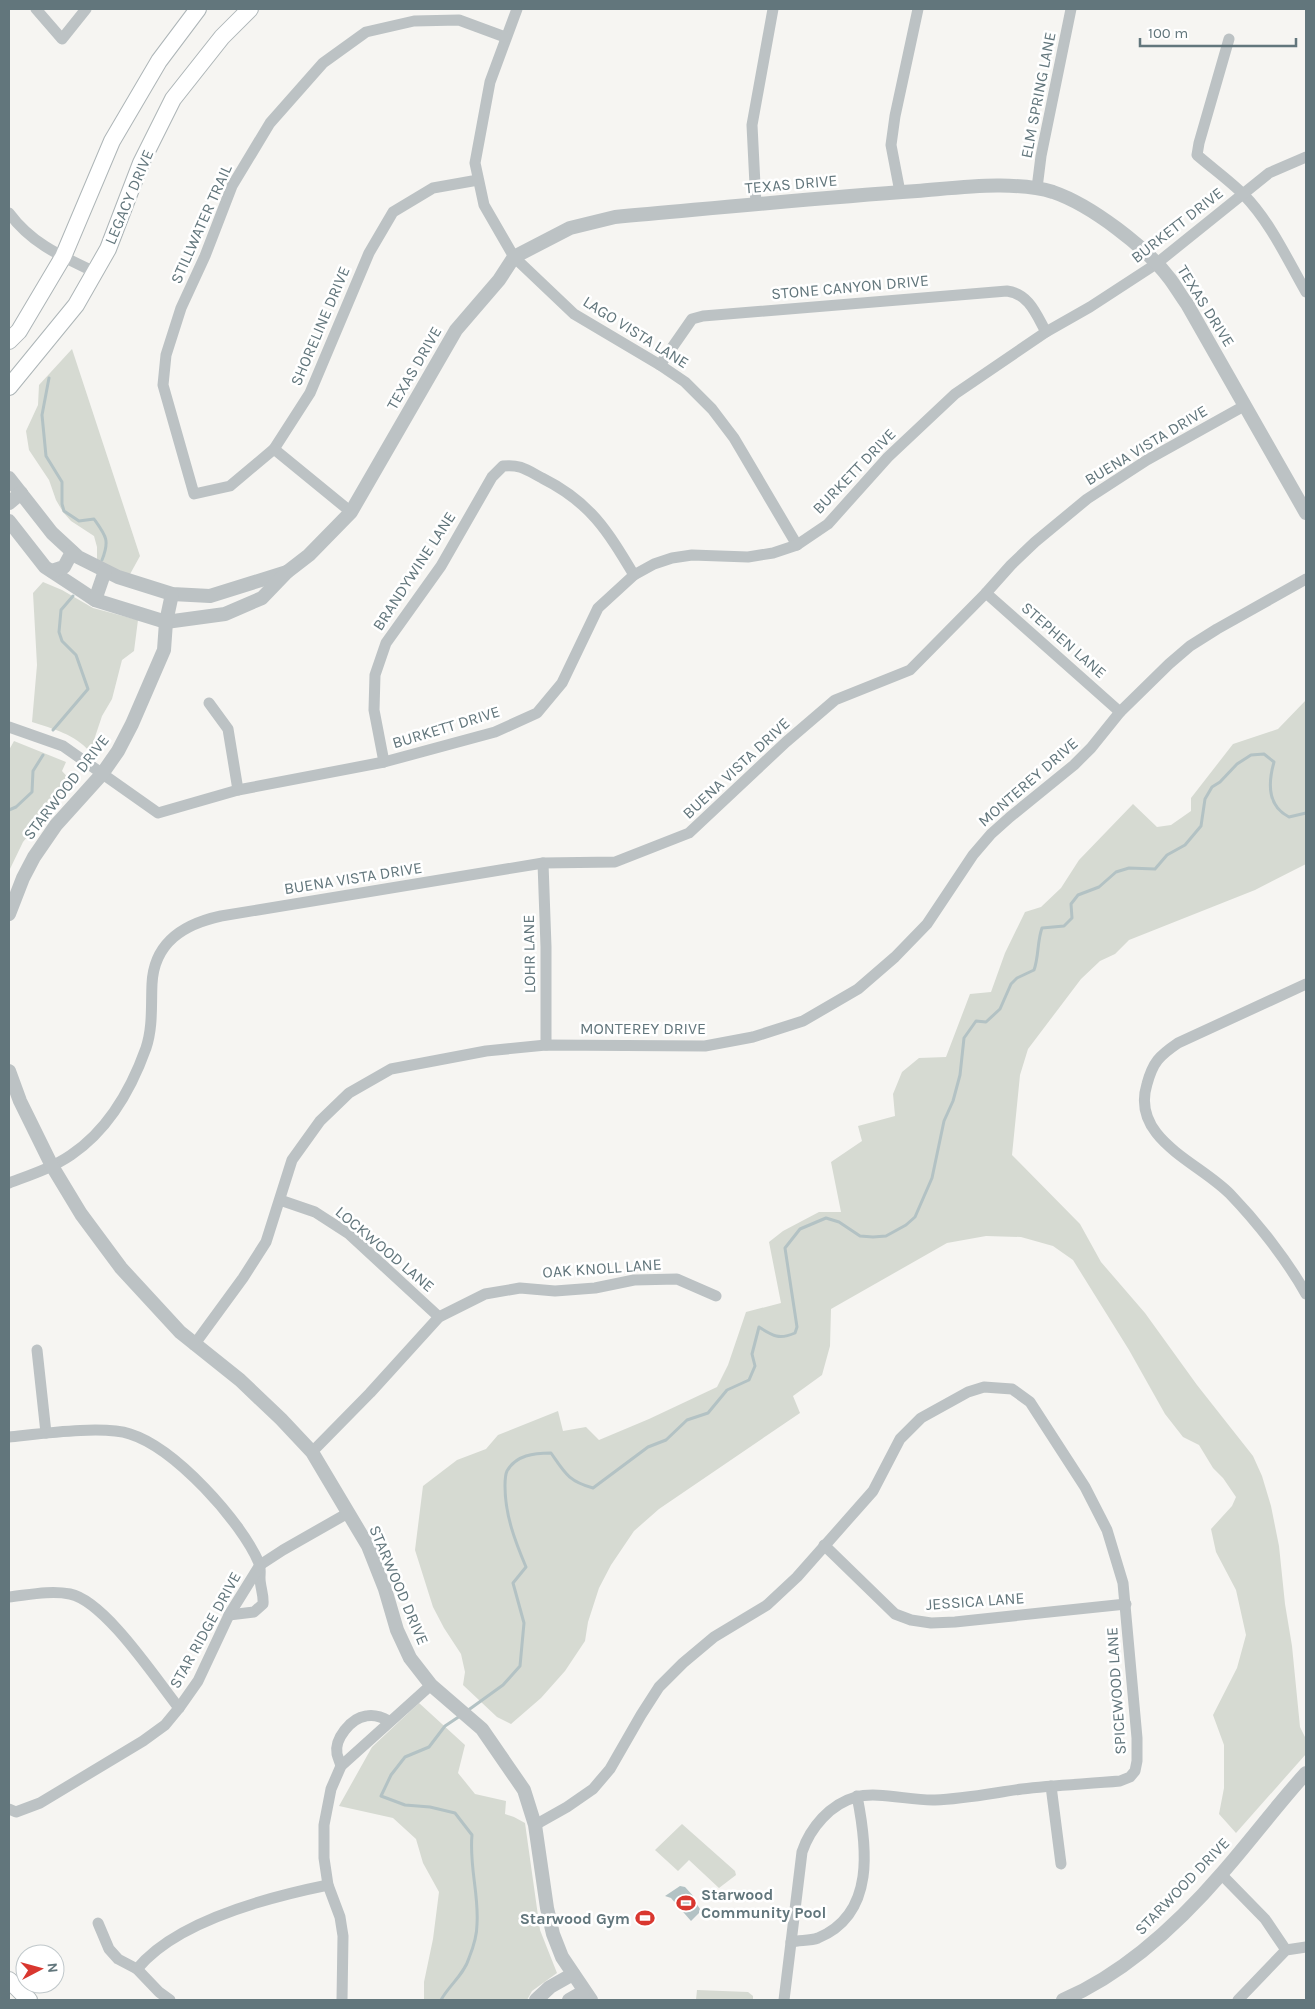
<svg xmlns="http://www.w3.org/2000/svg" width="1315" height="2009" font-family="Karla,sans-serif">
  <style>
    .green { fill: #d6dad2 }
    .water { fill: #b3c2c4 }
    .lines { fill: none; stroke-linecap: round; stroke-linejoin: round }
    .stream { stroke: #b3c2c4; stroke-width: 3 }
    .secondary-casing { stroke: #adb5b7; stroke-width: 18 }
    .minor { stroke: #bcc2c4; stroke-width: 11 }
    .tertiary { stroke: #bcc2c4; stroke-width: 14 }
    .secondary { stroke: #fff; stroke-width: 16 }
    .labels { text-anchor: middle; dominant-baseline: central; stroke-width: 5; stroke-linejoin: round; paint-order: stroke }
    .street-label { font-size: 16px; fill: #62767c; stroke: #fff }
    .poi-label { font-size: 16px; font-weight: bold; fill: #62767c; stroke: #fff; text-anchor: start }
  </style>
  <rect width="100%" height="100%" fill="#f6f5f2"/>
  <!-- green -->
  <g class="green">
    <polygon points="72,349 140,556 129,576 97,560 97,547 94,536 71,521 63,512 56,500 49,480 29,450 26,431 38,405 39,385"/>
    <path d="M 43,582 L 62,590 L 93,608 L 138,620 L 134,651 L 122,660 L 112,699 L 102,716 L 90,752 C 75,734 53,729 32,722 L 37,665 L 33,593 Z"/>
    <polygon points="1306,700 1306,864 1255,890 1129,940 1115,954 1100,961 1081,979 1028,1049 1020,1075 1012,1155 1080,1224 1101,1262 1145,1313 1197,1385 1253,1456 1262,1476 1271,1506 1279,1546 1285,1604 1292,1646 1300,1727 1306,1739 1306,1754 1236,1833 1219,1814 1224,1788 1224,1745 1213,1715 1237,1668 1246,1635 1236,1590 1216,1552 1211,1529 1232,1506 1236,1497 1223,1478 1213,1468 1199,1445 1183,1437 1165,1414 1129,1350 1073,1260 1053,1246 1021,1237 986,1236 947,1243 831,1309 830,1346 822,1375 793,1396 800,1413 659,1509 634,1531 611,1565 599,1588 588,1622 585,1641 565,1671 541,1698 511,1724 497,1717 463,1685 465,1672 461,1654 444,1628 433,1607 415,1550 423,1486 457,1460 486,1449 498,1435 558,1411 563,1431 586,1427 599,1440 649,1419 717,1387 728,1365 746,1312 781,1303 769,1242 783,1231 819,1212 841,1212 831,1162 862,1141 858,1126 895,1116 893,1094 902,1072 919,1058 946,1057 970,994 991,992 1005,953 1025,912 1041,907 1061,888 1079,860 1133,804 1157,827 1171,825 1191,811 1191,798 1233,744 1278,729"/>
    <polygon points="14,741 66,762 62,771 71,781 23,842 9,871 9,750"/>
    <polygon points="419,1703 465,1745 458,1773 475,1794 506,1801 505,1814 514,1817 525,1823 540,1930 557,1973 532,1991 527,2000 424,2000 424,1982 433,1939 439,1892 423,1863 416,1839 393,1818 339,1806 372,1747"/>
    <polygon points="682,1824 735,1871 736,1875 719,1888 689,1860 678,1871 655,1850"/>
    <polygon points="697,1990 748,1992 753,1996 753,2000 696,2000"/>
  </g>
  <!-- water -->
  <polygon class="water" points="680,1886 685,1887 695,1898 694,1900 700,1909 699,1913 691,1921 671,1898 665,1896"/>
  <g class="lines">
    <!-- stream -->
    <g class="stream">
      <path d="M 49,378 L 42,415 L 46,456 L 62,482 L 62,504 L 64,511 L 79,521 L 94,519 C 106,536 110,540 102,560"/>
      <polyline points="53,730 88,689 76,655 62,641 59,632 61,610 73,596"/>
      <polyline points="9,810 16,807 32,792 33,771 43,755"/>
      <path d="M 467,1711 L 503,1685 L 520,1666 L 524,1623 L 513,1583 L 526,1567 C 515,1541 505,1515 505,1486 C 505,1481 505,1475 507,1471 C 516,1455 534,1453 551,1453 C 565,1473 568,1481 593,1488 L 648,1447 L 666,1440 L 687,1420 L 708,1413 L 727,1390 L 749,1380 L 755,1366 L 752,1354 L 759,1327 C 773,1336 779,1340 795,1333 L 797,1327 L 785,1248 L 800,1229 L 826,1218 L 839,1222 L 860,1236 L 873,1237 L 886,1236 L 906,1225 L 915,1217 L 932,1178 L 944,1121 L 953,1101 L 960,1075 L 964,1038 L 976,1021 L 986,1022 L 1000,1009 L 1011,984 L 1017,978 L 1034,970 C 1039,956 1037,942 1042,928 L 1064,926 L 1072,918 L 1071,904 L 1078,895 L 1099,887 L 1116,872 L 1129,868 L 1155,869 L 1167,855 L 1185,845 L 1201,826 L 1205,799 L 1212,787 L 1220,782 L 1237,764 L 1251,755 L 1264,754 L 1274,762 C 1268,783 1267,806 1289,817 L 1306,813"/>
      <path d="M 441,2000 C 449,1985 464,1975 469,1958 C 473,1948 477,1935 477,1924 C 479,1894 469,1866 472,1835 L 455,1813 L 430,1807 L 405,1805 L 381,1796 L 391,1775 L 405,1757 L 429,1747 L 445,1726 L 460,1716"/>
    </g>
    <!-- secondary casing -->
    <g class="secondary-casing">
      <g id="secondary">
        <polyline points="9,341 19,331 63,257 112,141 159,61 198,9"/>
        <polyline points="9,387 76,305 108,249 141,163 173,99 222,37 250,9"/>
        <polyline points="9,1980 29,2000"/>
      </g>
    </g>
    <!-- minor -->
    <g class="minor">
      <polyline points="36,9 62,39 86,9"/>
      <polyline points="517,9 490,82 475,163 484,205 514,257 574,314 660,365 685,382 712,409 734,438 797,545"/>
      <path d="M 1229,39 L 1199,143 L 1197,155 C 1212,168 1230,181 1244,195 C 1271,223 1287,259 1306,292"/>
      <polyline points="478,180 433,188 393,212 369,253 310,393 274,449 230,486 194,494 163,385 166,355 181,308 205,256 232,186 270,123 323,63 366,32 414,21 459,20 505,37"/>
      <polyline points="1037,188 1041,156 1071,9"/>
      <polyline points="900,192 891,145 895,116 918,9"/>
      <polyline points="756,205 752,125 773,9"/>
      <path d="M 9,213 C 32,244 61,256 95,272"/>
      <path d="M 660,365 L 692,319 L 703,316 L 1007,291 C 1029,294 1036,314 1046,332"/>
      <polyline points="274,449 351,512"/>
      <polyline points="986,593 1120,712"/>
      <polyline points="209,703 228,729 238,790"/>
      <polyline points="9,727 63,746 158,813 238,790 384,762 495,732 537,713 562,683 598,608 634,575 654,564 672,558 692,555 748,557 773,553 797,545 828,524 888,457 955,394 1046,332 1090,307 1156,264 1269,173 1306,157"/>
      <path d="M 384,762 L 374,710 L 375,675 L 386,643 L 441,566 L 492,477 L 503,466 C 520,464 527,470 542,478 C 590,502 607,530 634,575"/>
      <polyline points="543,863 546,947 546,1045"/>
      <path d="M 1306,984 L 1178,1043 C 1159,1056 1153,1062 1147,1084 C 1130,1139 1199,1162 1230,1194 C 1257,1222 1287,1260 1306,1294"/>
      <path d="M 9,1183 C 30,1175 52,1168 71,1155 C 108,1130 131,1090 146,1048 C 153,1027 151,1005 152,984 C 154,942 184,924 221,916 L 543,863 L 615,862 L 689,833 L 786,742 L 835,700 L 910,670 L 986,593 L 1011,565 L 1035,542 L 1087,499 L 1147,460 L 1244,406"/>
      <polyline points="280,1200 315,1212 349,1234 439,1317"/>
      <polyline points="194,1345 243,1278 266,1242 292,1160 320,1121 349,1093 391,1069 486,1051 546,1045 705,1046 753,1037 803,1021 858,989 895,957 927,924 973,855 991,834 1010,817 1074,765 1091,748 1120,712 1169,664 1190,646 1217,629 1306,579"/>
      <polyline points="37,1350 46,1433"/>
      <path d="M 9,1437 C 39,1434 103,1425 130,1434 C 175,1448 241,1521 259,1563 C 261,1568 260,1573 260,1578 C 260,1587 264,1595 263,1604 L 254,1612 L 229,1615"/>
      <polyline points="312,1452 370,1393 439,1317 485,1294 520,1288 555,1291 595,1288 634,1280 677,1279 716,1296"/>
      <polyline points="824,1545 895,1614 911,1620 931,1623 955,1622 1126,1604"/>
      <path d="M 9,1597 C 28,1595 50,1590 70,1594 C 105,1601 156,1679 179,1708"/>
      <path d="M 341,1766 C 340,1762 338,1758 337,1754 C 334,1739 351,1718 366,1716 C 375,1714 382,1717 389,1721"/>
      <polyline points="1051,1786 1061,1864"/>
      <polyline points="9,1809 16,1812 40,1803 143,1741 165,1725 179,1708 198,1681 229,1615 260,1565 283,1550 348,1513"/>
      <path d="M 535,1825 L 567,1807 L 593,1789 L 610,1769 L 641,1715 L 659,1687 L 683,1663 L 714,1637 L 767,1605 L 797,1577 L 873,1491 L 900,1439 L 921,1418 L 968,1392 L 984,1387 L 1012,1389 L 1030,1402 L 1085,1487 L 1107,1530 L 1123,1583 L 1137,1738 L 1137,1761 L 1135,1771 L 1130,1777 L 1120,1781 C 1087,1784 1054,1785 1022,1789 C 993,1793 964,1799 935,1800 C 912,1801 877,1791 856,1797 C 830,1804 810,1828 802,1852 L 784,2000"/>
      <polyline points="1221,1874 1265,1919 1286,1950"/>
      <polyline points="98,1923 109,1949 118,1959 137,1969 159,1992 170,2000"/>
      <path d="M 791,1942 C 800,1940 810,1941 818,1938 C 876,1914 867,1846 857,1796"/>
      <path d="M 137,1969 C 176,1921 269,1897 328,1885"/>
      <polyline points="342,2000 343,1936 340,1917 328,1885 324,1858 324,1825 331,1789 341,1766 431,1685"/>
      <polyline points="1238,2000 1286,1950 1306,1947"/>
    </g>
    <!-- tertiary -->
    <g class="tertiary">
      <polyline points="9,478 52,533 78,557 118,577 172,594 210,596 287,572"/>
      <polyline points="9,503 21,493"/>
      <path d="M 9,521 L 45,567 L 77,588 L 95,600 L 166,622 L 225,614 L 262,598 L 287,572 L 309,555 L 351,512 L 456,330 L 499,280 L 514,257 L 570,228 L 615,217 C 716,208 816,198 917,191 C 957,188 1015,180 1053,192 C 1091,205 1146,247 1170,279 C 1176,287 1181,296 1187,304 L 1306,513"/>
      <polyline points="52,571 64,567 72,552"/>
      <polyline points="95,600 105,571"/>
      <polyline points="9,914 23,878 34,857 56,825 102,774 118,751 132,724 164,650 166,622 172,594"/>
      <polyline points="9,1071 20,1101 52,1166 81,1214 121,1268 180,1332 240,1380 281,1419 312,1452 368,1546 385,1589 397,1630 410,1658 431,1685 482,1729 524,1790 535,1825 547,1908 553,1934 562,1957 591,2000"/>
      <polyline points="536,2000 550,1987 573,1974"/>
      <polyline points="569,2000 583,1992"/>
      <path d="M 1063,2000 C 1126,1973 1179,1923 1223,1872 C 1251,1840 1277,1805 1306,1773"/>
    </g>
    <!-- secondary -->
    <use href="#secondary" class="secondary"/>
  </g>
  <!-- icons -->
  <defs>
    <g id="stadium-bare" transform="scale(1.5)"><path d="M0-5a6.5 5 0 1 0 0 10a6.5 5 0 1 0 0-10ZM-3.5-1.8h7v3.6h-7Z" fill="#d9372f" stroke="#fff" stroke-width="2.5" paint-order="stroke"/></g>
  </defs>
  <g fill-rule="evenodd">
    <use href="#stadium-bare" x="686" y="1903"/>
    <use href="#stadium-bare" x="645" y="1918"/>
  </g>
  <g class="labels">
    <!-- street labels -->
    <g class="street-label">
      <text transform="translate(1038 95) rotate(-79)">ELM SPRING LANE</text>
      <text transform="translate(791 184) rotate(-5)">TEXAS DRIVE</text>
      <text transform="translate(129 197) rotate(-67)">LEGACY DRIVE</text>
      <text transform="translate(201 224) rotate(-66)">STILLWATER TRAIL</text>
      <text transform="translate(1177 225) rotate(-38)">BURKETT DRIVE</text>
      <text transform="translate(850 287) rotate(-5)">STONE CANYON DRIVE</text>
      <text transform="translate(1206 306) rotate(58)">TEXAS DRIVE</text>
      <text transform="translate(320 326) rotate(-67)">SHORELINE DRIVE</text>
      <text transform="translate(636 332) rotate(32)">LAGO VISTA LANE</text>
      <text transform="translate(414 368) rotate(-60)">TEXAS DRIVE</text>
      <text transform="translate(1146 445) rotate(-31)">BUENA VISTA DRIVE</text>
      <text transform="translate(854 471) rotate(-46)">BURKETT DRIVE</text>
      <text transform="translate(414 571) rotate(-57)">BRANDYWINE LANE</text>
      <text transform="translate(1064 640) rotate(41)">STEPHEN LANE</text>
      <text transform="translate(446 727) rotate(-17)">BURKETT DRIVE</text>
      <text transform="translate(736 768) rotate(-43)">BUENA VISTA DRIVE</text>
      <text transform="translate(1028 782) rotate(-41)">MONTEREY DRIVE</text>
      <text transform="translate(66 787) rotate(-52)">STARWOOD DRIVE</text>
      <text transform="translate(353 878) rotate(-9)">BUENA VISTA DRIVE</text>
      <text transform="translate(529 954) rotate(-91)">LOHR LANE</text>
      <text x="643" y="1028">MONTEREY DRIVE</text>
      <text transform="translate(385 1249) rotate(40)">LOCKWOOD LANE</text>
      <text transform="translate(602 1268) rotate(-4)">OAK KNOLL LANE</text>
      <text transform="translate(399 1585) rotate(67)">STARWOOD DRIVE</text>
      <text transform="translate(975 1601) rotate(-4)">JESSICA LANE</text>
      <text transform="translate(205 1630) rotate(-61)">STAR RIDGE DRIVE</text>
      <text transform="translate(1116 1691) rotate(-94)">SPICEWOOD LANE</text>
      <text transform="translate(1182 1886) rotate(-46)">STARWOOD DRIVE</text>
    </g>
    <!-- poi labels -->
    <g class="poi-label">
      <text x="701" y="1894">Starwood<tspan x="701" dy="18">Community Pool</tspan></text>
      <text x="630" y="1918" text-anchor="end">Starwood Gym</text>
    </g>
  </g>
  <!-- border -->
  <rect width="1315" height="2009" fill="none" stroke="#62767c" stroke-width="20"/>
  <!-- north arrow -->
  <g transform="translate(40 1969) rotate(84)"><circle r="24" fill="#ffffff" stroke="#c0c8cb"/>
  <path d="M0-4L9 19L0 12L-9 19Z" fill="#d9372f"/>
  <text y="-8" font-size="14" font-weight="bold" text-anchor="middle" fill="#62767c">N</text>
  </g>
  <!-- scale -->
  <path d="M1140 38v8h156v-8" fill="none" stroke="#62767c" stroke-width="2.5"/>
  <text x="1148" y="38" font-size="15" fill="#62767c" stroke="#ffffff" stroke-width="4" paint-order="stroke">100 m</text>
</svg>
